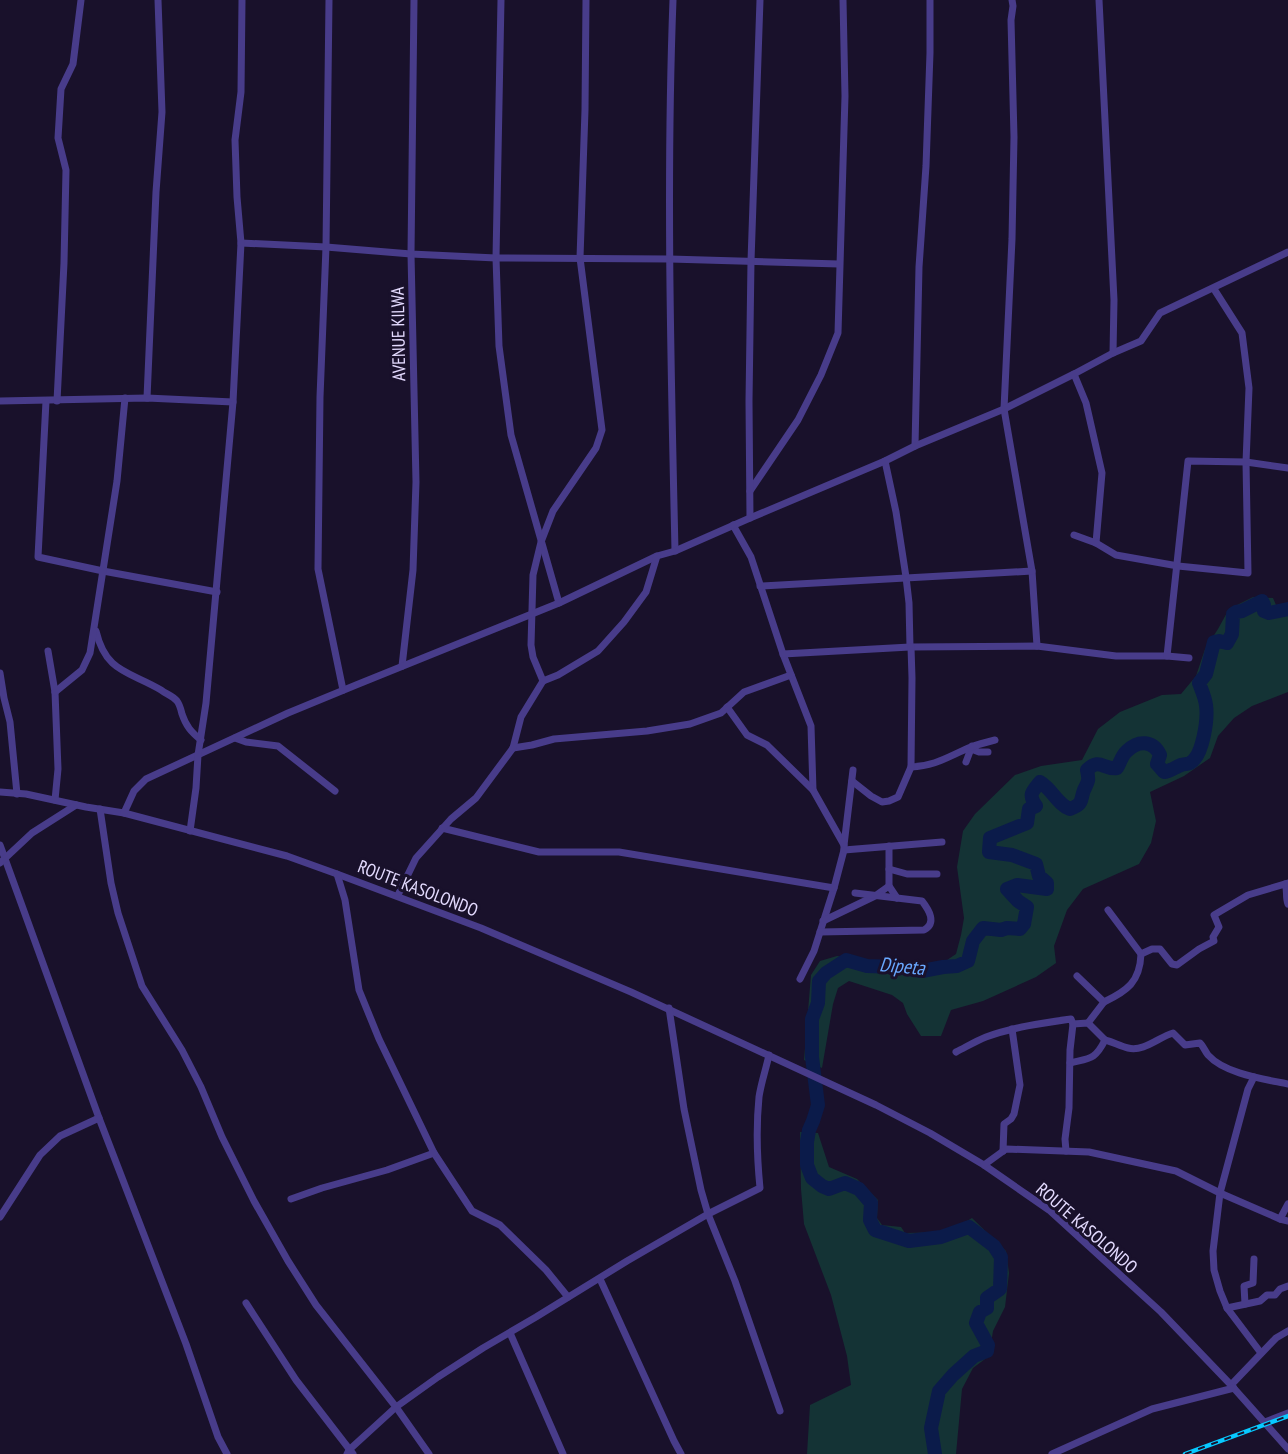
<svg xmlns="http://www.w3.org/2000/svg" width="1288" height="1454" font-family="'PT Sans Narrow',sans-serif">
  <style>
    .green { fill: #143335 }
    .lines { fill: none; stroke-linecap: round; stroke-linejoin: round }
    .river { stroke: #0b1b4a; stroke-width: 14 }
    .street { stroke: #483c8a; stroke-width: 7 }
    .rail-casing { stroke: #07c9ff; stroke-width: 4.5 }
    .rail { stroke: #19112b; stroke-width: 2; stroke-dasharray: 7; stroke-linecap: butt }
    .labels { text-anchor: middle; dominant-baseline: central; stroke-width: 6; stroke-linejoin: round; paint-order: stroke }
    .street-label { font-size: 18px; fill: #e4dbff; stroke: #19112b }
    .water-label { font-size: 20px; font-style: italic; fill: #69a8ff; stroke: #19112b }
  </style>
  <rect width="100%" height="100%" fill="#19112b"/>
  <!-- green -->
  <g class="green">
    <polygon points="1253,597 1273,598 1276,605 1288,603 1288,692 1252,706 1234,718 1218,736 1210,758 1184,776 1150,792 1156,821 1151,843 1139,864 1083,889 1067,910 1054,946 1056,963 1036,977 983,1001 951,1010 941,1036 921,1036 907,1014 903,1003 892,995 849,981 838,988 833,1004 822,1068 804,1060 811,975 820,961 837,956 921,966 947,960 956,954 961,935 964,918 957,867 963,831 975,814 1015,775 1041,766 1082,760 1098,729 1120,712 1162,695 1181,694 1196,676 1205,649 1218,629 1229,609"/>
    <polygon points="800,1132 818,1133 829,1167 857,1179 878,1200 877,1218 882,1225 901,1227 905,1233 948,1232 972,1218 1006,1251 1009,1273 1005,1307 993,1331 989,1356 973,1368 962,1389 956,1454 807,1454 810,1405 851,1385 847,1356 831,1295 804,1224 801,1189"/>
  </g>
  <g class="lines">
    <!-- river -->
    <path class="river" d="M 935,1454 L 931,1428 L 939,1391 L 953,1375 L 974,1356 L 987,1351 L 988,1345 L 976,1323 L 980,1312 L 987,1308 L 987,1298 L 1000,1289 L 1001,1257 L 994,1246 L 969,1227 L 941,1237 L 909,1241 L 875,1230 L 870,1220 L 871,1203 L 859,1189 L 845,1183 L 829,1189 L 822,1186 L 812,1178 L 807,1165 L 807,1142 L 809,1130 L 813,1121 L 818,1105 L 812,1057 L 812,1019 L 818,1003 L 819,981 L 826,973 L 846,960 L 867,966 L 897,967 L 922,971 L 943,967 L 957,966 L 968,961 L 973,941 L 983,928 L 1001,930 L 1007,928 L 1020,929 L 1024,924 L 1027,907 L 1018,901 L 1007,889 L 1017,885 L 1047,889 L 1047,883 L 1039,876 L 1036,864 L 1012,855 L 989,852 L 990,838 L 1027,823 L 1029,809 L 1036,806 C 1028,794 1032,792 1040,782 C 1052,789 1057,804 1070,809 C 1084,804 1080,800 1084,790 C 1089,780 1089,780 1087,770 C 1100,757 1103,770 1117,768 C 1120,763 1122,755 1127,751 C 1138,740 1153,740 1160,755 L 1157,764 L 1164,772 C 1171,771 1175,767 1181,765 C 1184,764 1188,764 1190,763 C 1203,756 1208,719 1206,705 C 1205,697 1202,691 1199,683 L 1206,674 L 1214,642 L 1219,641 L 1227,643 L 1232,634 L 1233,614 L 1236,612 L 1242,611 L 1262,601 L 1264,605 L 1264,611 L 1269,613 L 1288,609"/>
    <!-- street -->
    <g class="street">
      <polyline points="329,0 326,247 320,397 318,569 343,690"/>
      <polyline points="501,0 496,258 499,346 511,435 559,603"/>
      <path d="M 673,0 C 666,184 671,368 675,551"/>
      <polyline points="1012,0 1013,6 1011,20 1014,137 1012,239 1004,409 1032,571 1037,646"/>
      <polyline points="1099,0 1114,300 1113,353"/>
      <polyline points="241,243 326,247 411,254 496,258 670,259 839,264"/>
      <polyline points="1074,374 1086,403 1102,473 1096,543"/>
      <polyline points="147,398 156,192 162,112 158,0"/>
      <polyline points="0,401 147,398 233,402"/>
      <polyline points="46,401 38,557 103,571 217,592"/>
      <polyline points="57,401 64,263 66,170 58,138 61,89 73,64 81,0"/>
      <polyline points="915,446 919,267 926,166 930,53 930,0"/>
      <polyline points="885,461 896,512 906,577 909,603 910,647"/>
      <polyline points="750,491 798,420 821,375 838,333 845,96 843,0"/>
      <polyline points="750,518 749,401 751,261 760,0"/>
      <polyline points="733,525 751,557 783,654 811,726 813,790 844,845 844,850 834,888 814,951 800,979"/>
      <polyline points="1074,535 1096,543 1116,555 1178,566 1248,573 1246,462 1249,388 1242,333 1214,289"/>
      <polyline points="760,586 1032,571"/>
      <path d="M 96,631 C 106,673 129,671 161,690 C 166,694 173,696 177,701 C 180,705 181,710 182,714 C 186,726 191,732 201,740"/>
      <polyline points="48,651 55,692 58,769 55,800"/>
      <polyline points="783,654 910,647 1037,646 1116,656 1167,656 1189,658"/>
      <polyline points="1167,656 1188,461 1246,462 1288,468"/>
      <polyline points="402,666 413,570 416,482 411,254 414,0"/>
      <polyline points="0,673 4,698 10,722 17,794"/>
      <polyline points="543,681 533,657 531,645 533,575 541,542 553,511 596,448 602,430 580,258 585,110 586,0"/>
      <polyline points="55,692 82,670 90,653 117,481 125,398"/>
      <polyline points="727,707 747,735 767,745 813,790"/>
      <polyline points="235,738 246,742 278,746 335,791"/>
      <polyline points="513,748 532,745 554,739 647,731 690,724 721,713 744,692 791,675"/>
      <polyline points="971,749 979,752 988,752"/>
      <polyline points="966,762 972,746"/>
      <path d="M 911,767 C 936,766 949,756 971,747 C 979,744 987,742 995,740"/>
      <polyline points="852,781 871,796 882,802 889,801 898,797 911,767 912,678 911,647"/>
      <polyline points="0,792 26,794 86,807 124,813 287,856 337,874 481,928 631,992 876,1105 930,1133 984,1165 1049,1210 1161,1312 1231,1385 1288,1449"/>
      <polyline points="100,809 111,883 118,913 142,986 182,1050 201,1087 222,1137 254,1201 288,1261 316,1305 396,1407 429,1454"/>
      <polyline points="124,813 134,791 146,779 288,713 356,685 559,603 657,556 675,551 750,518 885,461 915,446 1004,409 1074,374 1113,353 1141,341 1160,313 1288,252"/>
      <polyline points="442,828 539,852 619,852 834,888"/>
      <polyline points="190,831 196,788 198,755 206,703 233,402 241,243 237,197 235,140 241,92 242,0"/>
      <polyline points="0,845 99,1118 186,1344 218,1437 227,1454"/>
      <polyline points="844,845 853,770"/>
      <polyline points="889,846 889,886 897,898"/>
      <polyline points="844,850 942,842"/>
      <polyline points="0,863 32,833 76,805"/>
      <polyline points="889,869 907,874 937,874"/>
      <polyline points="337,874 345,900 359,990 379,1039 434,1153 472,1211 500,1225 546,1270 568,1297"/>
      <path d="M 1285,884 C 1288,891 1285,897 1288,904"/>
      <polyline points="398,895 416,858 451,819 476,798 513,748 521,717 543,681 558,675 598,651 624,622 646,592 657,556"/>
      <polyline points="1108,910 1141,954 1152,949 1160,949 1172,964 1177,965 1199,949 1214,941 1213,937 1219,927 1214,915 1248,895 1288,883"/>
      <polyline points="823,921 875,896 889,886"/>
      <path d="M 820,932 L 924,930 C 937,923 929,910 922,901 L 855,893"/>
      <path d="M 1077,976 L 1104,1002 C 1127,991 1140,982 1141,954"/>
      <polyline points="669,1008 684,1109 701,1190 708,1214 735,1281 780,1411"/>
      <polyline points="1088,1023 1104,1002"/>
      <polyline points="1073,1024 1088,1023 1105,1040"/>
      <path d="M 956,1052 C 966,1047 976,1041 986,1037 C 1014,1027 1043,1023 1071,1019 L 1073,1024 L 1070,1050 L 1069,1108 L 1065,1139 L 1066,1151"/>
      <path d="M 1070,1063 C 1090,1058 1095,1060 1105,1040 C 1113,1042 1120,1046 1128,1048 C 1144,1052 1159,1037 1173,1033 L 1185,1045 L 1200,1043 C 1203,1046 1205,1051 1208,1055 C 1225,1074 1264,1079 1288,1084"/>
      <polyline points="1254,1077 1248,1089 1220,1193 1213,1251 1214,1270 1220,1291 1227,1308 1261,1353"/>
      <polyline points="1003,1151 1004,1124 1011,1119 1014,1114 1020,1085 1012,1029"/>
      <polyline points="984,1165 1006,1149 1089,1152 1176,1171 1220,1193 1280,1219 1288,1221"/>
      <polyline points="291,1199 322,1188 387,1170 434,1153"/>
      <polyline points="0,1217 40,1155 60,1136 99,1118"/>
      <polyline points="1280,1219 1288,1204"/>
      <polyline points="600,1279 674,1441 681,1454"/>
      <polyline points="246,1303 296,1380 353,1454"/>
      <polyline points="1245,1304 1244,1286 1253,1283 1254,1259"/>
      <polyline points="1227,1308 1260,1301 1267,1295 1275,1295 1280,1289 1288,1286"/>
      <polyline points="510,1333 563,1454"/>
      <polyline points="1231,1385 1276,1338 1288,1331"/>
      <polyline points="1265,1422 1288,1413"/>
      <path d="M 347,1454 L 349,1450 L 396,1407 L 438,1377 L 483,1348 L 536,1317 L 627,1261 L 708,1214 L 760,1188 C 757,1158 756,1127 759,1097 C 761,1083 766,1069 769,1055"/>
      <polyline points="1052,1454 1152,1409 1234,1388"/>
    </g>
    <!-- rail casing -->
    <g class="rail-casing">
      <polyline id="rail" points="1185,1454 1288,1416"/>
    </g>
    <!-- rail -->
    <use href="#rail" class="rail"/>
  </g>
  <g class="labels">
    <!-- street labels -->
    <g class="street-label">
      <text transform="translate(398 334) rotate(-91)">AVENUE KILWA</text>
      <text transform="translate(418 888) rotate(21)">ROUTE KASOLONDO</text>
      <text transform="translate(1087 1228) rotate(41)">ROUTE KASOLONDO</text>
    </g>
    <!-- water labels -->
    <g class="water-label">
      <text transform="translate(902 966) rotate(5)">Dipeta</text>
    </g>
  </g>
</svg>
